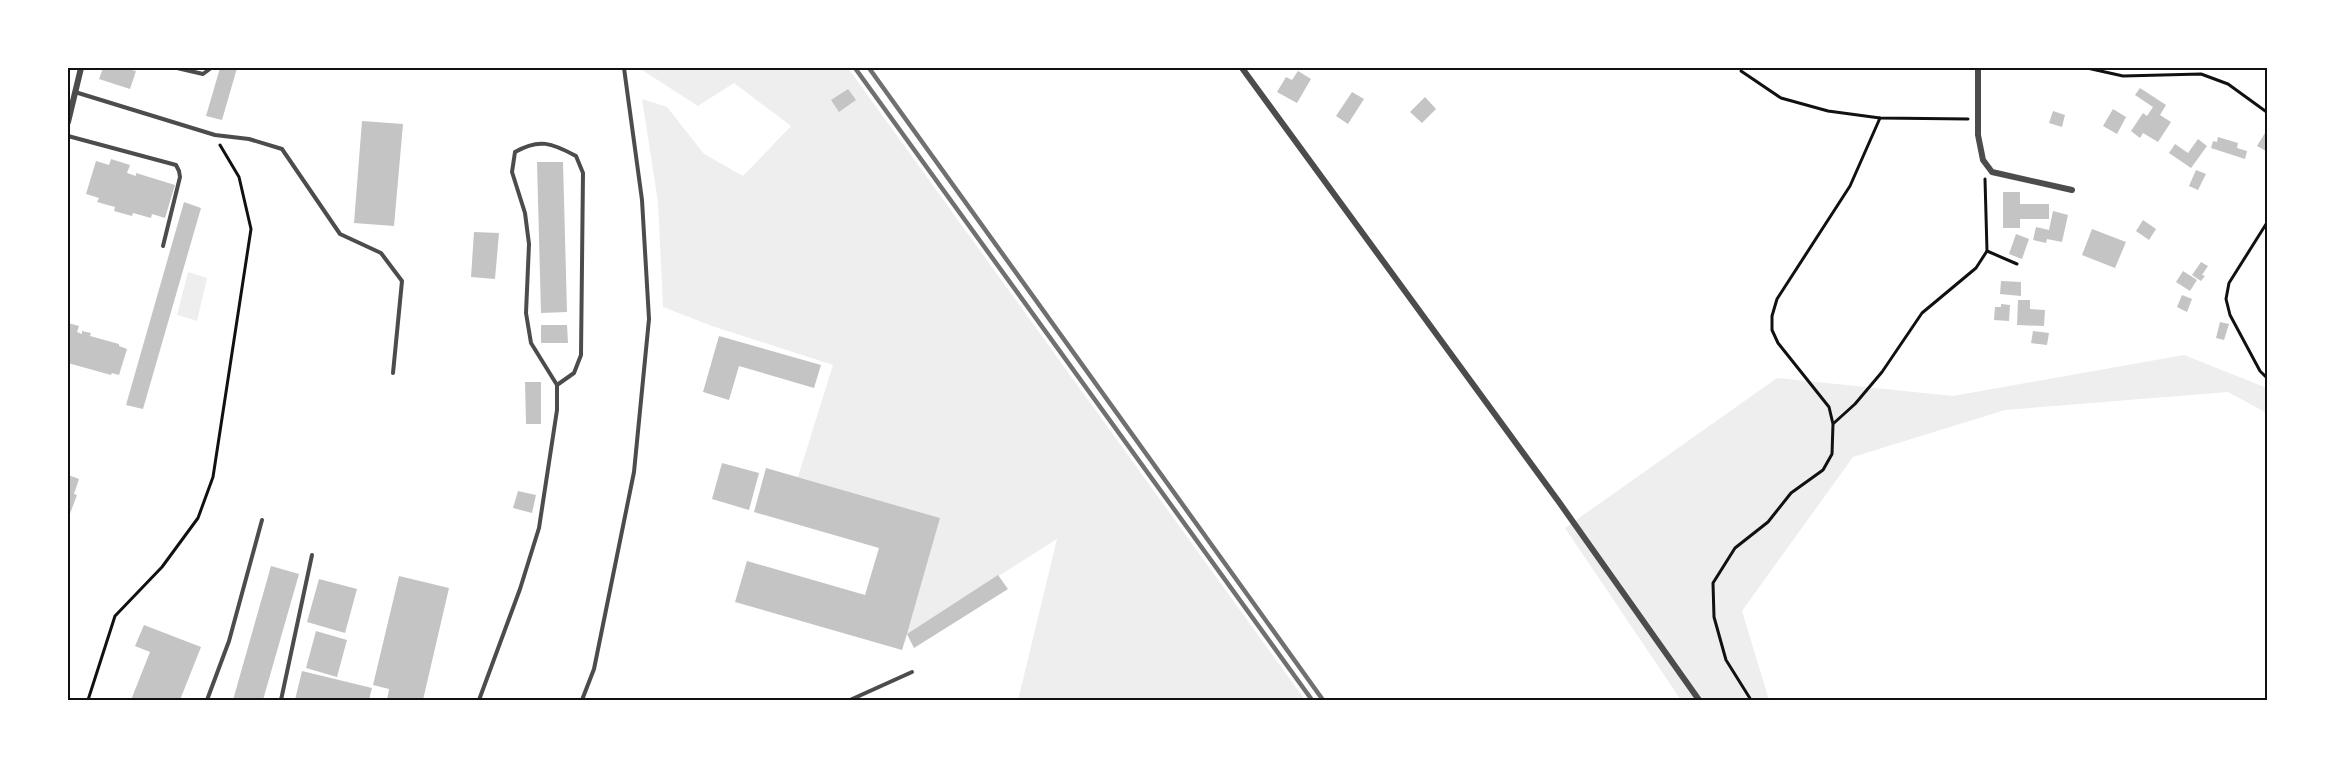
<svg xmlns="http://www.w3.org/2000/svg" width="2335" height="768" font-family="'Sofia Sans Condensed',sans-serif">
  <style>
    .green { fill: #eee }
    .building { fill: #c4c4c4 }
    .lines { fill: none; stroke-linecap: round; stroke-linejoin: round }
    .path { stroke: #111; stroke-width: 3 }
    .service { stroke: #4c4c4c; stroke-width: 4 }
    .minor { stroke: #4c4c4c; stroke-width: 6 }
    .rail { stroke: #707070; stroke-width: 4.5 }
    .neatline { fill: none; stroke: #111; stroke-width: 2 }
  </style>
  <rect width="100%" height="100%" fill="#fff"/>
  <!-- green -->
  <g class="green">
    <polygon points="639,68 848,68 1305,700 1018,700 1057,539 907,634 940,518 798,477 833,365 712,326 663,307 658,202 642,99 667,107 704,154 743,176 791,126 734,83 698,106"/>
    <polygon points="188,272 207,278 197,321 177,315"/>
    <polygon points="2184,355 2267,388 2267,413 2228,392 2005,410 1853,457 1742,611 1769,700 1681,700 1565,528 1777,378 1953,396"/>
  </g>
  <!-- building -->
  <g class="building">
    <polygon points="103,68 124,68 136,71 130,89 99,79"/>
    <polygon points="220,68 237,68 222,120 206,116"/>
    <polygon points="1298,71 1311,79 1297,103 1277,92 1286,77 1292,80"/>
    <polygon points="2140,88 2166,105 2160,115 2171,122 2158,142 2143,133 2140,138 2131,131 2143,113 2147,116 2153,107 2135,95"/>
    <polygon points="848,89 856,100 839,112 831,100"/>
    <polygon points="1352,92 1364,99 1348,124 1336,116"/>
    <polygon points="1425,97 1436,109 1422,123 1410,112"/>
    <polygon points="2113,109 2126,117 2117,134 2103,126"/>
    <polygon points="2053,111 2065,115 2062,127 2049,123"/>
    <polygon points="362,121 403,124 394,226 354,223"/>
    <polygon points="2265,133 2268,135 2268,152 2257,146"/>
    <polygon points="2218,137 2238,143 2237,148 2247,151 2245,159 2211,148 2213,141 2217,142"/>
    <polygon points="2198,139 2207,146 2191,168 2169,153 2175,144 2188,153"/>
    <polygon points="111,159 130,165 127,173 136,176 136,173 175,185 165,218 152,214 151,218 133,213 132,216 114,211 115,207 97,202 99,198 86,194 96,161 109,165"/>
    <polygon points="537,162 563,162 567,312 541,313"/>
    <polygon points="2196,170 2206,174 2198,190 2189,186"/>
    <polygon points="2003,192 2020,192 2020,204 2049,204 2049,219 2020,219 2020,228 2003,228"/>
    <polygon points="184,202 201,208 143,409 126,405"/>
    <polygon points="2053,211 2068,215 2062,242 2047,239 2046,243 2033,240 2036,227 2049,230"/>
    <polygon points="2143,220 2156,229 2149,240 2136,231"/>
    <polygon points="2092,229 2126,242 2115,268 2082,255"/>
    <polygon points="474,232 499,233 495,279 471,277"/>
    <polygon points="2016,234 2029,239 2022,259 2009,254"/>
    <polygon points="2201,262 2208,266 2202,275 2205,276 2201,281 2192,275"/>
    <polygon points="2183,271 2197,280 2190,291 2176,282"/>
    <polygon points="2001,281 2021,282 2021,296 2000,294"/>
    <polygon points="2182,295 2192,299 2187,312 2177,307"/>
    <polygon points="2018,300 2030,300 2030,309 2045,310 2044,326 2017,325"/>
    <polygon points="2001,304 2010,305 2009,321 1994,320 1995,307 2001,307"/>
    <polygon points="2220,322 2229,324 2224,340 2216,338"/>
    <polygon points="68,323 79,326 77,332 82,334 82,331 91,333 90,336 119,344 119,346 127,349 119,375 112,373 111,375 68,363"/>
    <polygon points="541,325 567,325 568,343 541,343"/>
    <polygon points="2033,331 2049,333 2047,345 2031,343"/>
    <polygon points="719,336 821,365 814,388 739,366 729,400 703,392"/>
    <polygon points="525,382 541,382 541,424 526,424"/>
    <polygon points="722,463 759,473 749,510 712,499"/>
    <polygon points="766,468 940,518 907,634 998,575 1008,589 914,648 907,634 902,650 735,602 747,561 865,595 879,548 754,512"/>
    <polygon points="68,475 79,479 74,494 77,495 68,519"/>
    <polygon points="518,491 536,495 532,513 513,508"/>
    <polygon points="271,566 299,574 263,700 233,700"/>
    <polygon points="399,576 449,588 423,700 387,700 389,689 373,685"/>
    <polygon points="319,579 357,589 345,633 307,622"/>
    <polygon points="144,625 201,647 180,700 131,700 150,652 135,646"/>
    <polygon points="316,631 347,640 337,677 306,668"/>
    <polygon points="302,671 372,688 369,700 295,700"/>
  </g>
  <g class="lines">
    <!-- path -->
    <g class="path">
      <polyline points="2087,68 2123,76 2201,74 2228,84 2268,113"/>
      <polyline points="1741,71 1781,98 1828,111 1880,118 1968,119"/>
      <polyline points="1985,179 1987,251 2017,264"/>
      <polyline points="2268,221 2229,283 2226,299 2230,315 2260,371 2268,379"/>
      <polyline points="1834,423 1855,404 1882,372 1922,313 1976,268 1987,251"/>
      <polyline points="88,700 115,616 162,567 198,518 213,477 251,229 239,177 220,145"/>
      <polyline points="1751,700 1726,660 1714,617 1713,583 1735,548 1768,522 1791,493 1823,470 1832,454 1833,424 1829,407 1778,343 1772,330 1772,316 1777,299 1850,186 1880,118"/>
    </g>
    <!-- service -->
    <g class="service">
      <polyline points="177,68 203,74 211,68"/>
      <polyline points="75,92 215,135 249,139 282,149 340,234 381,253 402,281 393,373"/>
      <polyline points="68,136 176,165 179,171 180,177 163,246"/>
      <polyline points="207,700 229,641 262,520"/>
      <polyline points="281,700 312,555"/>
      <path d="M 479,700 L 520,589 L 539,528 L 557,410 L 557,385 L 531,343 L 526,313 L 529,244 L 525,213 L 512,172 L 515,152 C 539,138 552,143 576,156 L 583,173 L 581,355 L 574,373 L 557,385"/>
      <polyline points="582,700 594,669 634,472 649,319 642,200 624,68"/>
      <polyline points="850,700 912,672"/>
    </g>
    <!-- minor -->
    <g class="minor">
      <polyline points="1242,68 1559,502 1699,700"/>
      <polyline points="1978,68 1978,135 1983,160 1992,172 2072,190"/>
      <polyline points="68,122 81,68"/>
    </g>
    <!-- rail -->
    <g class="rail">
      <polyline points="855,68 1312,700"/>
      <polyline points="869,68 1323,700"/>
    </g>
  </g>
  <!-- border -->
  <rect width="2335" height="768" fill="none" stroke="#ffffff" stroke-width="138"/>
  <rect x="69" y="69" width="2197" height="630" class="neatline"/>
</svg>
